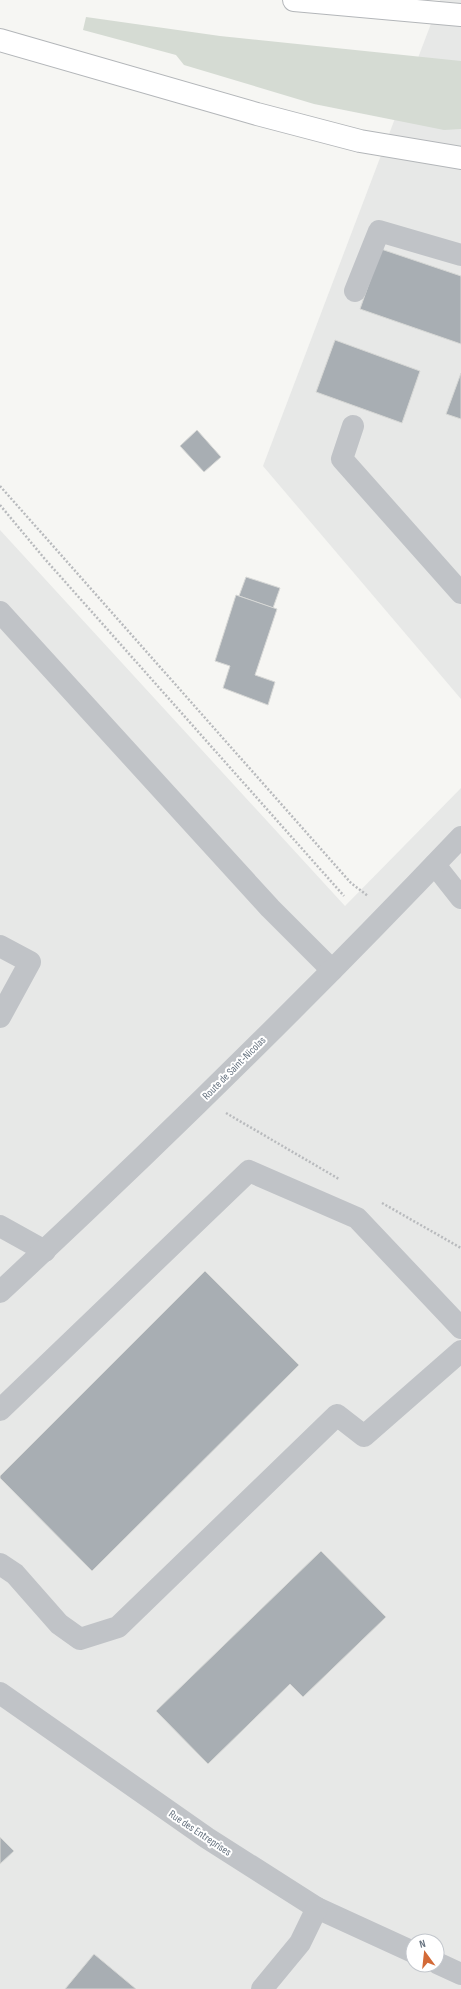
<svg xmlns="http://www.w3.org/2000/svg" width="461" height="1989" font-family="'Sofia Sans Condensed',sans-serif">
  <style>
    .built { fill: #e7e8e7; fill-rule: evenodd }
    .green { fill: #d5dbd3 }
    .building { fill: #a8aeb3; stroke: #d7d8d6 }
    .lines { fill: none; stroke-linecap: round; stroke-linejoin: round }
    .highway-casing { stroke: #b3b6b9; stroke-width: 24 }
    .path { stroke: #b8babd; stroke-width: 2.5; stroke-dasharray: 2 2; stroke-linecap: butt }
    .minor { stroke: #c0c3c7; stroke-width: 22 }
    .highway { stroke: #fff; stroke-width: 22 }
    .labels { text-anchor: middle; dominant-baseline: central; stroke-width: 4; stroke-linejoin: round; paint-order: stroke }
    .street-label { font-size: 11px; fill: #687481; stroke: #fff }
  </style>
  <rect width="100%" height="100%" fill="#f6f6f3"/>
  <!-- built -->
  <g class="built">
    <polygon points="440,0 461,0 461,699 263,466"/>
    <path d="M 0,530 L 345,906 L 461,788 L 461,1989 L 0,1989 ZM 413,1941 L 437,1941 L 437,1965 L 413,1965 Z"/>
  </g>
  <!-- green -->
  <polygon class="green" points="86,17 220,36 461,61 461,129 444,130 314,104 184,65 176,55 83,30"/>
  <!-- building -->
  <g class="building">
    <polygon points="381,249 461,276 461,344 360,309"/>
    <polygon points="335,340 420,371 402,423 316,392"/>
    <polygon points="461,373 461,419 446,414"/>
    <polygon points="197,430 221,457 204,472 180,446"/>
    <polygon points="246,577 280,588 273,608 239,596"/>
    <polygon points="236,595 277,609 255,675 275,682 268,705 223,688 230,666 215,661"/>
    <polygon points="205,1271 299,1365 92,1571 0,1478 0,1476"/>
    <polygon points="321,1551 386,1617 303,1697 290,1684 208,1764 156,1711"/>
    <polygon points="0,1837 14,1851 0,1864"/>
    <polygon points="94,1954 136,1989 65,1989"/>
  </g>
  <g class="lines">
    <!-- highway casing -->
    <g class="highway-casing">
      <g id="highway">
        <polyline points="294,0 461,15"/>
        <polyline points="0,40 257,114 360,141 461,158"/>
      </g>
    </g>
    <!-- path -->
    <g class="path">
      <polyline points="0,486 351,883 368,896"/>
      <polyline points="0,505 44,558 344,896"/>
      <polyline points="226,1113 339,1179"/>
      <polyline points="382,1203 461,1248"/>
    </g>
    <!-- minor -->
    <g class="minor">
      <polyline points="355,291 379,231 461,255"/>
      <polyline points="353,426 342,459 461,593"/>
      <polyline points="0,612 270,908 332,970"/>
      <polyline points="435,865 461,898"/>
      <polyline points="0,946 30,962 0,1017"/>
      <polyline points="0,1226 45,1251"/>
      <path d="M 0,1292 C 158,1145 312,994 461,837"/>
      <polyline points="0,1410 249,1171 357,1218 461,1328"/>
      <polyline points="0,1564 15,1574 59,1624 80,1639 118,1627 337,1415 364,1436 461,1351"/>
      <polyline points="0,1693 207,1838 317,1908 413,1952"/>
      <polyline points="437,1963 461,1974"/>
      <polyline points="262,1989 300,1943 317,1908"/>
    </g>
    <!-- highway -->
    <use href="#highway" class="highway"/>
  </g>
  <g class="labels">
    <!-- street labels -->
    <g class="street-label">
      <text transform="translate(234 1068) rotate(-45)">Route de Saint-Nicolas</text>
      <text transform="translate(200 1833) rotate(34)">Rue des Entreprises</text>
    </g>
  </g>
  <!-- north arrow -->
  <g transform="translate(425 1953) rotate(345)"><circle r="19" fill="#ffffff" stroke="#c3c7cd"/>
  <path d="M0-3L7 15L0 10L-7 15Z" fill="#d36a37"/>
  <text y="-6" font-size="11" font-weight="bold" text-anchor="middle" fill="#687481">N</text>
  </g>
</svg>
